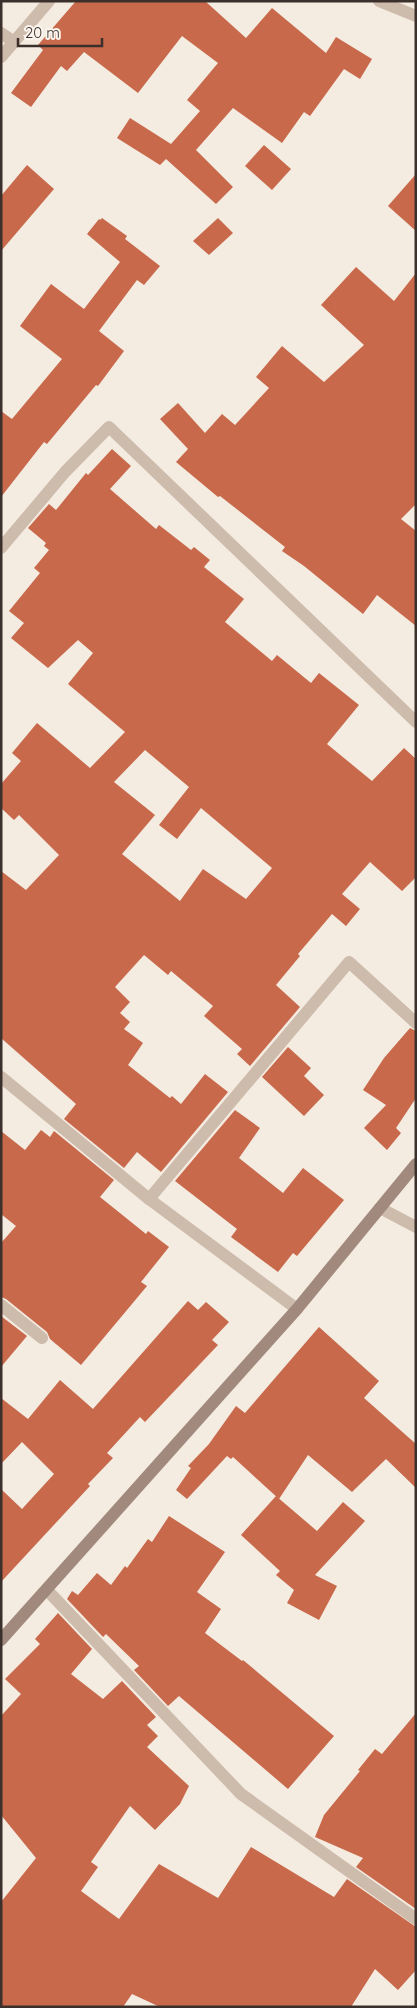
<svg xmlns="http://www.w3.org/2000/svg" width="417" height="2008" font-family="Quicksand,sans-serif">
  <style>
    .building { fill: #c8694b; fill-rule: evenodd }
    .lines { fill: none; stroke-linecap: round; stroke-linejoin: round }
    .minor { stroke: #cdbbac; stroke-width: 12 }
    .secondary { stroke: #a18a7d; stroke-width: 12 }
  </style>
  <rect width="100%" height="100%" fill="#f4ebe1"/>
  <!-- building -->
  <g class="building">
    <polygon points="76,1 205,1 246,38 272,8 326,53 336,37 372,59 360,79 344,69 310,116 304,112 282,143 233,108 196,150 233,187 216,204 166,159 160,165 117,138 130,118 171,144 200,111 187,100 218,63 182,36 138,93 84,52 67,71 61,66 31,107 11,93 43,50 38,45"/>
    <polygon points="264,145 291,169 272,190 245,166"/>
    <polygon points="27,165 54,189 1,251 1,196"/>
    <polygon points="416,174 416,231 388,206"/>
    <polygon points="102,218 127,236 125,239 160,266 144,285 137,280 99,331 124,351 98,386 96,385 47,444 44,442 1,497 1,411 12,419 62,359 20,326 51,284 84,309 120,262 87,234 99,219 100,220"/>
    <polygon points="218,218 233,233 209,255 193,241"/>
    <polygon points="356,267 394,301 416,273 416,504 401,519 416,531 416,626 377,595 363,614 304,566 282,551 285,547 220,496 218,497 176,462 188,449 160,419 178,403 205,433 222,414 235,425 269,388 256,377 282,346 324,382 364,345 321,305"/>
    <path d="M 112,449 L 131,466 L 110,489 L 156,529 L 159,525 L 191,550 L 194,547 L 210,560 L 204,567 L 244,599 L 225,622 L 272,661 L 277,655 L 311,683 L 319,673 L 359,705 L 327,744 L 372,781 L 404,748 L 416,759 L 416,877 L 402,891 L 370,862 L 342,894 L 360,909 L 346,926 L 332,914 L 298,954 L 300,956 L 276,985 L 300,1007 L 250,1066 L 237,1054 L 242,1049 L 204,1016 L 213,1006 L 171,971 L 168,975 L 144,955 L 115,987 L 130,1002 L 120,1013 L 130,1022 L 124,1029 L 143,1043 L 128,1065 L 170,1098 L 172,1096 L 181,1104 L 205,1074 L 228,1092 L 161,1172 L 137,1152 L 124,1168 L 64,1119 L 76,1104 L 1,1038 L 1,871 L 26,890 L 59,855 L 19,815 L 14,820 L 1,808 L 1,784 L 21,761 L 12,753 L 37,723 L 90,768 L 125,732 L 68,684 L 93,653 L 78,640 L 48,668 L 11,638 L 24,623 L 9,611 L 40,573 L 34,568 L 49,550 L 44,546 L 46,543 L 28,528 L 49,504 L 56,510 L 86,473 L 88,475 ZM 145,750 L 189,787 L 159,825 L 177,839 L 201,808 L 272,868 L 246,899 L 203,869 L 180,901 L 122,854 L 155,815 L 114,782 Z"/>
    <polygon points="410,1028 416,1031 416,1098 396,1128 401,1133 387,1150 364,1128 386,1105 363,1090 384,1058"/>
    <polygon points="288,1047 311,1068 304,1076 324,1095 304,1116 262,1077"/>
    <polygon points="235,1110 260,1128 239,1158 283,1193 303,1168 344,1200 297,1256 293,1253 278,1272 231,1237 237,1229 175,1181"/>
    <polygon points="41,1130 50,1137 54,1131 114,1180 100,1197 146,1234 148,1231 169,1247 141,1282 147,1286 81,1365 50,1339 47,1332 6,1299 1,1297 1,1243 16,1226 1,1214 1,1131 25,1150"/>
    <polygon points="188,1301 198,1310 206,1302 229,1322 212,1340 218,1345 145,1422 140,1417 107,1453 113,1458 88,1484 90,1486 1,1582 1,1489 22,1509 54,1474 22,1442 1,1464 1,1398 28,1419 60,1380 93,1409"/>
    <polygon points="1,1316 27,1336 1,1367"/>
    <polygon points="319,1327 379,1381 364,1398 416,1444 416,1488 386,1459 352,1492 308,1455 279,1499 233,1457 231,1459 227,1456 187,1499 176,1490 191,1468 188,1466 209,1444 236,1406 245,1413"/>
    <polygon points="276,1496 317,1531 343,1502 365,1521 315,1575 337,1586 319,1620 287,1603 294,1590 276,1575 280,1571 241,1535"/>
    <polygon points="169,1516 225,1552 197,1592 221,1609 205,1633 242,1661 243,1660 334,1736 288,1789 179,1696 168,1706 134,1670 139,1666 106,1634 103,1637 67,1599 72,1591 78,1595 97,1573 111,1585 125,1566 127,1568 148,1539 152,1542"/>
    <polygon points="58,1613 92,1649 71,1674 103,1699 122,1681 156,1717 147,1725 158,1736 147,1747 189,1786 180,1804 155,1830 130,1806 91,1862 98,1867 81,1891 119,1919 159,1864 218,1898 251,1847 334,1897 347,1879 416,1927 416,1970 398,1990 375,1969 351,2007 160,2007 132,1994 123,2007 1,2007 1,1902 36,1858 1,1815 1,1716 21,1694 5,1679 40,1644 35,1639"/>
    <polygon points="416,1713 416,1909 356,1867 363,1858 315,1837 324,1815 360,1771 358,1770 375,1749 382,1754"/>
  </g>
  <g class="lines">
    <!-- minor -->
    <g class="minor">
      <polyline points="379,1 416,16"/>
      <polyline points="1,33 14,42"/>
      <polyline points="1,57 49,1"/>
      <polyline points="1,548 65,472 109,427 416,722"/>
      <polyline points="1,1077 149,1199 297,1309"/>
      <polyline points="149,1199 349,962 416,1023"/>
      <polyline points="380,1208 416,1227"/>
      <polyline points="1,1305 42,1338"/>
      <polyline points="47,1590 241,1794 416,1919"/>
    </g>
    <!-- secondary -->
    <polyline class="secondary" points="1,1640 297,1309 416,1164"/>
  </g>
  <!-- border -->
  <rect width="417" height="2008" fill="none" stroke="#3b302b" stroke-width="5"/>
  <!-- scale -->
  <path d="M18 38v8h84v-8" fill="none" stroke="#3b302b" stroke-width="2.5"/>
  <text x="25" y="38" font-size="15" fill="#3b302b" stroke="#fbf5ee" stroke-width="4" paint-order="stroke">20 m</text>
</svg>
